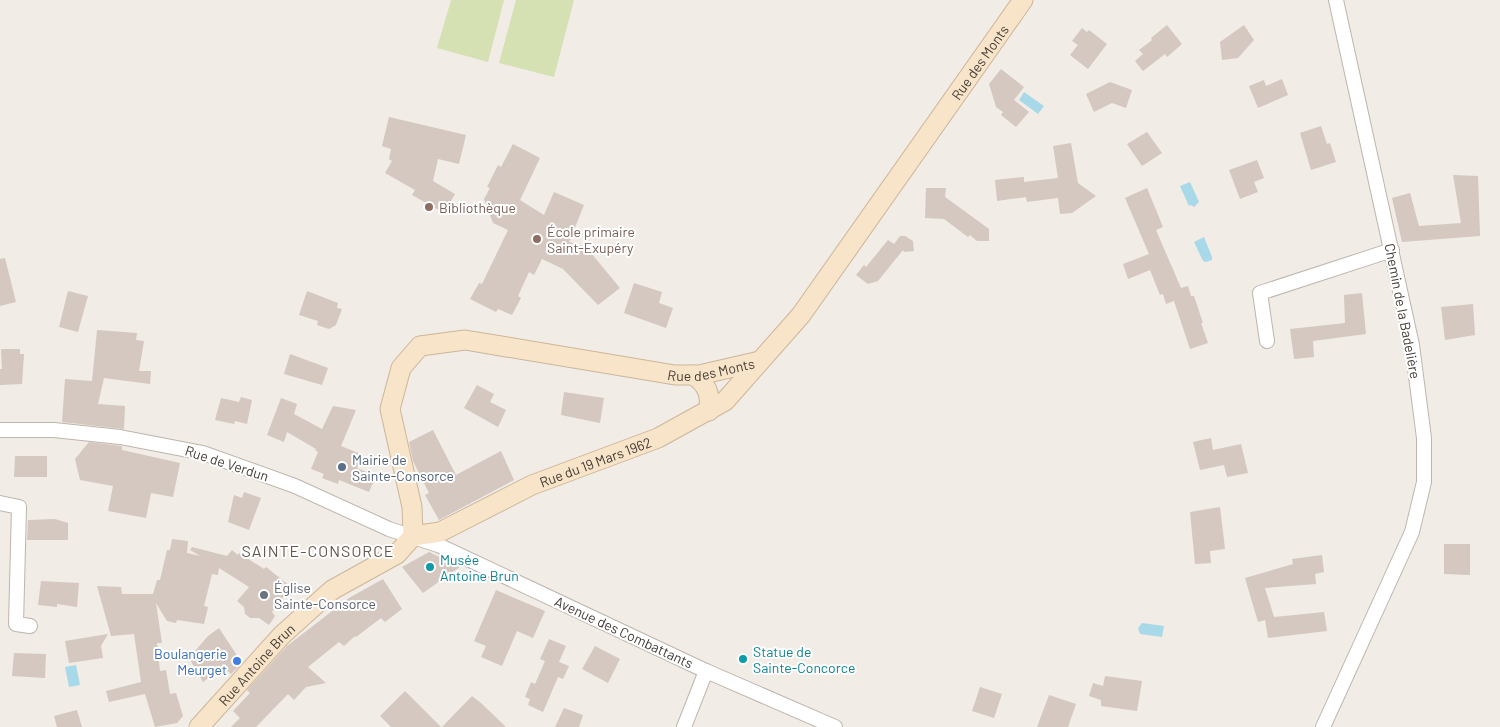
<svg xmlns="http://www.w3.org/2000/svg" width="1500" height="727" font-family="Barlow,sans-serif">
  <style>
    .green { fill: #d5e1b3 }
    .water { fill: #a8d9e8 }
    .building { fill: #d4c8c0 }
    .lines { fill: none; stroke-linecap: round; stroke-linejoin: round }
    .street-casing { stroke: #beb5ad; stroke-width: 16 }
    .secondary-casing { stroke: #ccb69a; stroke-width: 21 }
    .street { stroke: #fff; stroke-width: 14 }
    .secondary { stroke: #f8e4c8; stroke-width: 19 }
    .education-dot { fill: #8d6e63; stroke: #fff; stroke-width: 2 }
    .service-dot { fill: #5c6f8a; stroke: #fff; stroke-width: 2 }
    .culture-dot { fill: #0f9aa8; stroke: #fff; stroke-width: 2 }
    .worship-dot { fill: #6b7280; stroke: #fff; stroke-width: 2 }
    .shop-dot { fill: #3f7fe0; stroke: #fff; stroke-width: 2 }
    .labels { text-anchor: middle; dominant-baseline: central; stroke-width: 4; stroke-linejoin: round; paint-order: stroke }
    .street-label { font-size: 14px; fill: #433c36; stroke: #fff }
    .education-label { font-size: 14px; fill: #785e54; stroke: #fff; text-anchor: start }
    .service-label { font-size: 14px; fill: #4e5e75; stroke: #fff; text-anchor: start }
    .culture-label { font-size: 14px; fill: #0d838f; stroke: #fff; text-anchor: start }
    .worship-label { font-size: 14px; fill: #5b616d; stroke: #fff; text-anchor: start }
    .shop-label { font-size: 14px; fill: #366cbe; stroke: #fff; text-anchor: end }
    .quarter-label { font-size: 16px; letter-spacing: 1px; fill: #65584e; stroke: #fff }
  </style>
  <rect width="100%" height="100%" fill="#f1ece6"/>
  <!-- green -->
  <g class="green">
    <polygon points="451,0 504,0 488,62 437,48"/>
    <polygon points="516,0 574,0 554,77 499,63"/>
  </g>
  <!-- water -->
  <g class="water">
    <polygon points="1024,92 1044,106 1038,114 1019,100"/>
    <polygon points="1190,182 1199,202 1194,207 1191,205 1189,206 1180,186"/>
    <polygon points="1204,237 1212,257 1212,260 1206,262 1203,261 1194,242"/>
    <polygon points="1142,623 1164,626 1162,637 1140,634 1138,628"/>
    <polygon points="76,665 80,685 69,687 65,667"/>
  </g>
  <!-- building -->
  <g class="building">
    <polygon points="1167,25 1182,44 1167,57 1165,54 1143,71 1135,61 1143,54 1139,50 1152,40 1151,38"/>
    <polygon points="1244,25 1254,40 1238,58 1222,60 1220,42"/>
    <polygon points="1082,28 1087,32 1089,30 1107,44 1088,69 1070,55 1078,45 1072,41"/>
    <polygon points="1001,69 1024,87 1014,100 1029,112 1016,127 1001,115 1003,112 996,107 989,84"/>
    <polygon points="1282,79 1288,95 1258,108 1249,86 1264,80 1266,86"/>
    <polygon points="1110,82 1132,90 1126,108 1112,103 1094,112 1086,94"/>
    <polygon points="389,117 466,135 459,164 438,159 433,181 455,194 444,213 412,195 415,190 385,173 392,161 389,159 391,149 382,146"/>
    <polygon points="1321,126 1327,144 1330,143 1336,162 1311,170 1300,133"/>
    <polygon points="1147,132 1162,153 1142,166 1127,144"/>
    <polygon points="1071,143 1078,183 1096,196 1072,213 1060,214 1058,198 1027,202 1026,197 997,201 995,180 1024,177 1024,182 1058,178 1053,146"/>
    <polygon points="513,144 540,158 520,200 544,215 554,192 584,205 569,242 586,247 620,288 598,305 563,269 542,259 534,275 529,272 518,296 521,298 512,315 498,309 496,312 470,299 479,283 482,284 508,230 493,223 484,199 490,188 487,187 498,165 501,167"/>
    <polygon points="1257,160 1264,178 1254,182 1258,192 1240,199 1229,170"/>
    <polygon points="1453,175 1478,176 1480,236 1402,242 1392,198 1410,193 1419,226 1461,223"/>
    <polygon points="926,188 946,188 945,197 989,229 989,241 977,241 970,235 968,237 944,219 925,218"/>
    <polygon points="1147,188 1163,227 1156,230 1181,288 1188,286 1191,296 1194,296 1203,323 1201,323 1208,343 1190,349 1174,301 1166,304 1163,294 1160,295 1150,270 1128,279 1123,264 1149,254 1125,198"/>
    <polygon points="900,236 905,236 913,241 914,251 905,252 894,244"/>
    <polygon points="888,240 903,250 878,281 868,284 856,275 864,265 866,267"/>
    <polygon points="5,258 16,302 0,306 0,259"/>
    <polygon points="634,283 662,292 659,303 673,308 666,328 624,313"/>
    <polygon points="68,291 88,296 78,332 59,327"/>
    <polygon points="307,291 338,303 337,308 342,309 336,325 329,329 317,325 318,321 299,315"/>
    <polygon points="1362,293 1366,334 1313,341 1314,357 1294,359 1290,329 1345,323 1344,295"/>
    <polygon points="1473,304 1475,335 1445,340 1441,307"/>
    <polygon points="97,330 137,333 136,340 144,341 139,371 151,371 150,384 104,378 98,404 125,406 124,429 62,422 65,379 92,381"/>
    <polygon points="1,349 20,349 20,354 24,354 22,384 0,385 0,369 2,369"/>
    <polygon points="290,354 328,368 322,385 284,374"/>
    <polygon points="477,385 494,394 490,402 506,410 498,427 464,408"/>
    <polygon points="564,392 604,398 600,423 561,415"/>
    <polygon points="241,397 252,400 247,424 235,421 234,424 215,420 221,398 239,402"/>
    <polygon points="281,398 297,404 294,414 322,429 333,406 356,410 341,446 363,455 357,468 376,476 369,492 339,480 338,484 322,478 324,474 311,469 318,452 315,450 316,449 287,432 284,442 267,435"/>
    <polygon points="433,430 456,475 501,451 514,480 439,520 425,495 429,493 413,461 409,442"/>
    <polygon points="1211,438 1213,450 1241,444 1248,473 1227,477 1224,465 1200,470 1193,442"/>
    <polygon points="89,442 122,446 122,450 180,463 173,497 151,493 146,518 108,511 113,486 80,480 75,459"/>
    <polygon points="15,456 47,456 47,477 14,477"/>
    <polygon points="244,492 261,498 249,530 228,522 234,495 242,498"/>
    <polygon points="1220,507 1225,549 1210,551 1211,563 1195,564 1190,512"/>
    <polygon points="55,519 68,523 68,540 27,540 28,520"/>
    <polygon points="172,539 188,541 187,553 200,556 190,550 192,547 227,556 232,550 238,555 239,553 264,569 266,567 291,587 272,612 275,616 269,625 259,618 250,618 245,614 244,607 237,601 249,587 219,568 218,575 212,574 204,606 208,607 204,624 177,620 176,623 167,621 156,603 162,643 157,643 160,671 166,670 170,694 176,693 183,716 177,723 155,727 145,694 109,702 106,691 141,682 134,634 111,636 97,586 121,587 122,594 153,594 157,580 160,580 167,550 170,550"/>
    <polygon points="1444,544 1470,544 1470,575 1444,574"/>
    <polygon points="429,552 460,567 423,593 402,567"/>
    <polygon points="1322,555 1324,572 1315,574 1316,584 1265,588 1274,617 1324,612 1327,631 1268,638 1265,620 1258,622 1245,578 1293,564 1292,559"/>
    <polygon points="383,579 402,609 385,622 381,618 356,637 355,636 344,646 339,642 308,667 326,683 306,687 294,700 288,694 256,727 231,727 240,718 233,711 250,693 247,690 287,646 349,598"/>
    <polygon points="41,581 79,583 77,607 57,604 57,607 38,605"/>
    <polygon points="496,590 545,611 533,638 517,631 502,666 481,657 486,646 474,641"/>
    <polygon points="219,628 242,663 231,674 223,667 203,682 189,658 208,636"/>
    <polygon points="108,634 101,646 103,658 69,663 65,641"/>
    <polygon points="549,639 566,646 559,662 569,666 563,679 558,677 543,712 528,705 530,699 525,697 531,682 535,684 545,661 540,659"/>
    <polygon points="595,646 620,659 608,683 582,669"/>
    <polygon points="14,653 46,654 45,678 12,676"/>
    <polygon points="1105,676 1142,681 1137,711 1101,706 1101,700 1089,696 1093,683 1103,686"/>
    <polygon points="980,687 1002,694 994,718 972,711"/>
    <polygon points="405,691 441,727 391,727 380,716"/>
    <polygon points="1049,695 1076,704 1068,727 1037,727"/>
    <polygon points="472,696 481,703 506,727 442,727"/>
    <polygon points="564,708 583,715 579,727 555,727"/>
    <polygon points="77,710 82,727 57,727 54,716"/>
  </g>
  <g class="lines">
    <!-- street casing -->
    <g class="street-casing">
      <g id="street">
        <polyline points="1267,341 1260,293 1392,250"/>
        <polyline points="0,430 54,430 120,437 203,453 295,486 389,529 438,545 706,671 835,727"/>
        <polyline points="0,503 19,507 16,624 30,626"/>
        <polyline points="684,727 706,671"/>
        <polyline points="1323,727 1412,532 1424,482 1424,438 1412,345 1336,0"/>
      </g>
    </g>
    <!-- secondary casing -->
    <g class="secondary-casing">
      <g id="secondary">
        <path d="M 693,375 C 707,384 711,394 709,411"/>
        <path id="s1" d="M 413,536 L 440,532 L 532,485 L 658,438 L 725,401 L 801,315 L 1023,0"/>
        <path id="s2" d="M 413,536 L 412,507 L 390,409 L 401,368 L 420,346 L 465,340 L 675,375 L 699,375 L 760,361"/>
        <path id="s3" d="M 199,727 L 282,635 L 332,590 L 397,554 L 413,536"/>
      </g>
    </g>
    <!-- street -->
    <use href="#street" class="street"/>
    <!-- secondary -->
    <use href="#secondary" class="secondary"/>
  </g>
  <!-- markers -->
  <g class="education-dot">
    <circle cx="429" cy="207" r="5"/>
    <circle cx="537" cy="239" r="5"/>
  </g>
  <circle class="service-dot" cx="342" cy="467" r="5"/>
  <g class="culture-dot">
    <circle cx="430" cy="567" r="5"/>
    <circle cx="743" cy="659" r="5"/>
  </g>
  <circle class="worship-dot" cx="264" cy="595" r="5"/>
  <circle class="shop-dot" cx="237" cy="661" r="5"/>
  <g class="labels">
    <!-- street labels -->
    <g class="street-label">
      <text stroke="none"><textPath href="#s1" startOffset="766">Rue des Monts</textPath></text>
      <text transform="translate(1403 311) rotate(79)">Chemin de la Badelière</text>
      <text stroke="none"><textPath href="#s2" startOffset="496">Rue des Monts</textPath></text>
      <text stroke="none"><textPath href="#s1" startOffset="198">Rue du 19 Mars 1962</textPath></text>
      <text transform="translate(227 463) rotate(18)">Rue de Verdun</text>
      <text transform="translate(624 632) rotate(25)">Avenue des Combattants</text>
      <text stroke="none"><textPath href="#s3" startOffset="85">Rue Antoine Brun</textPath></text>
    </g>
    <!-- education labels -->
    <g class="education-label">
      <text x="439" y="207">Bibliothèque</text>
      <text x="547" y="231">École primaire<tspan x="547" dy="16">Saint-Exupéry</tspan></text>
    </g>
    <!-- service labels -->
    <g class="service-label">
      <text x="352" y="459">Mairie de<tspan x="352" dy="16">Sainte-Consorce</tspan></text>
    </g>
    <!-- culture labels -->
    <g class="culture-label">
      <text x="440" y="559">Musée<tspan x="440" dy="16">Antoine Brun</tspan></text>
      <text x="753" y="651">Statue de<tspan x="753" dy="16">Sainte-Concorce</tspan></text>
    </g>
    <!-- worship labels -->
    <g class="worship-label">
      <text x="274" y="587">Église<tspan x="274" dy="16">Sainte-Consorce</tspan></text>
    </g>
    <!-- shop labels -->
    <g class="shop-label">
      <text x="227" y="653">Boulangerie<tspan x="227" dy="16">Meurget</tspan></text>
    </g>
    <!-- quarter labels -->
    <g class="quarter-label">
      <text x="318" y="550">SAINTE-CONSORCE</text>
    </g>
  </g>
</svg>
